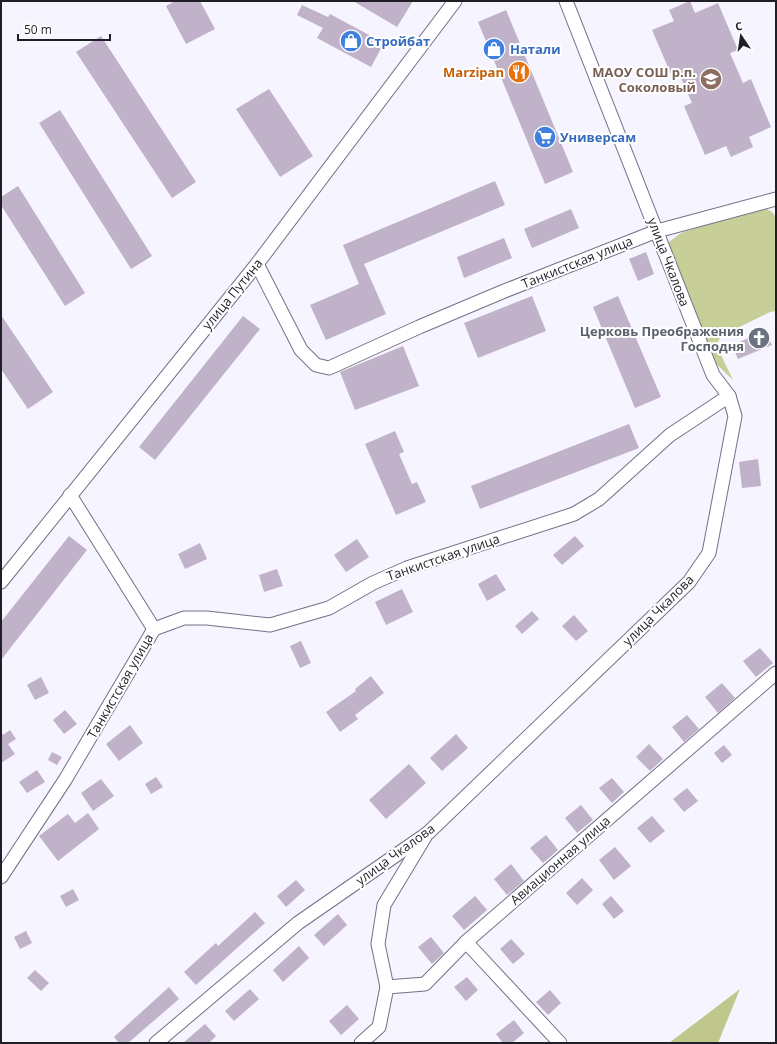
<svg xmlns="http://www.w3.org/2000/svg" width="777" height="1044" font-family="'Open Sans',sans-serif">
  <style>
    .green { fill: #c7ce97 }
    .forest { fill: #c0c78c }
    .building { fill: #c0b2c9 }
    .lines { fill: none; stroke-linecap: round; stroke-linejoin: round }
    .minor-casing { stroke: #747088; stroke-width: 15 }
    .minor { stroke: #fff; stroke-width: 13 }
    .labels { text-anchor: middle; dominant-baseline: central; stroke-width: 4; stroke-linejoin: round; paint-order: stroke }
    .shop-label { font-size: 13px; font-weight: bold; fill: #366cbe; stroke: #fff; text-anchor: start }
    .food-label { font-size: 13px; font-weight: bold; fill: #c56008; stroke: #fff; text-anchor: end }
    .education-label { font-size: 13px; font-weight: bold; fill: #785e54; stroke: #fff; text-anchor: end }
    .street-label { font-size: 13px; fill: #201f28; stroke: #fff }
    .worship-label { font-size: 13px; font-weight: bold; fill: #5b616d; stroke: #fff; text-anchor: end }
  </style>
  <rect width="100%" height="100%" fill="#f6f4ff"/>
  <!-- green -->
  <polygon class="green" points="765,208 772,212 776,217 776,311 770,312 721,336 717,344 719,351 733,380 713,361 668,245 669,242 681,233 752,210"/>
  <!-- forest -->
  <polygon class="forest" points="740,989 718,1043 669,1043"/>
  <!-- building -->
  <g class="building">
    <polygon points="175,1 200,1 215,29 186,44 166,6"/>
    <polygon points="353,1 413,1 397,27"/>
    <polygon points="690,1 695,13 718,3 738,50 730,53 743,83 751,79 771,127 749,137 753,147 731,157 726,146 705,155 684,106 692,103 680,76 673,79 652,30 674,21 669,10"/>
    <polygon points="302,5 328,17 330,14 384,43 371,67 317,38 323,28 297,15"/>
    <polygon points="506,10 573,172 545,184 478,22"/>
    <polygon points="101,36 196,182 172,198 76,52"/>
    <polygon points="269,89 313,156 280,177 236,109"/>
    <polygon points="60,110 152,256 131,269 39,123"/>
    <polygon points="495,181 505,205 364,264 386,314 326,340 310,305 359,284 343,245"/>
    <polygon points="18,186 85,293 65,306 1,205 1,197"/>
    <polygon points="571,209 579,228 532,248 524,229"/>
    <polygon points="504,238 512,258 464,278 457,257"/>
    <polygon points="646,252 654,274 638,281 629,259"/>
    <polygon points="532,296 546,331 478,358 464,323"/>
    <polygon points="618,296 661,397 635,408 593,307"/>
    <polygon points="1,315 53,392 28,409 1,369"/>
    <polygon points="243,316 260,329 155,460 139,447"/>
    <polygon points="766,331 772,345 738,359 732,345"/>
    <polygon points="403,346 419,386 355,410 340,372"/>
    <polygon points="629,424 639,448 480,509 471,486"/>
    <polygon points="395,431 404,452 399,454 412,484 417,482 426,502 396,515 365,444"/>
    <polygon points="758,459 761,486 742,488 739,462"/>
    <polygon points="69,536 87,550 1,660 1,622"/>
    <polygon points="575,536 584,546 562,565 553,555"/>
    <polygon points="357,539 369,557 346,572 334,555"/>
    <polygon points="200,543 207,559 185,569 178,554"/>
    <polygon points="277,569 283,586 264,592 259,575"/>
    <polygon points="496,574 506,590 487,601 478,584"/>
    <polygon points="402,589 413,612 386,625 375,602"/>
    <polygon points="532,611 539,619 522,634 515,626"/>
    <polygon points="574,615 588,631 576,641 562,626"/>
    <polygon points="301,641 311,663 300,668 290,646"/>
    <polygon points="760,648 773,663 756,677 743,661"/>
    <polygon points="371,676 384,693 355,715 358,719 340,732 326,712 356,691 355,689"/>
    <polygon points="41,677 49,693 35,700 27,685"/>
    <polygon points="722,683 735,698 718,713 705,697"/>
    <polygon points="65,710 77,724 64,734 53,720"/>
    <polygon points="687,715 699,729 684,742 672,727"/>
    <polygon points="130,725 143,743 119,761 106,744"/>
    <polygon points="10,730 16,739 8,744 15,754 1,763 1,732 3,735"/>
    <polygon points="456,734 468,748 442,771 430,758"/>
    <polygon points="649,744 663,759 650,771 636,757"/>
    <polygon points="724,745 732,755 722,763 714,753"/>
    <polygon points="52,752 62,757 57,765 48,760"/>
    <polygon points="409,764 426,783 386,819 369,800"/>
    <polygon points="37,770 45,782 27,793 19,782"/>
    <polygon points="156,777 163,787 151,794 145,784"/>
    <polygon points="612,778 624,792 612,803 599,788"/>
    <polygon points="101,779 114,796 93,811 81,793"/>
    <polygon points="687,788 698,801 684,812 673,799"/>
    <polygon points="581,805 593,820 577,833 565,818"/>
    <polygon points="88,813 99,829 58,861 39,836 68,814 75,823"/>
    <polygon points="652,816 665,831 650,843 637,828"/>
    <polygon points="546,835 558,850 543,863 530,848"/>
    <polygon points="615,847 631,866 614,880 599,860"/>
    <polygon points="511,864 524,881 507,895 494,879"/>
    <polygon points="582,878 593,890 577,905 566,893"/>
    <polygon points="296,880 305,890 286,907 277,896"/>
    <polygon points="73,889 79,900 66,907 60,896"/>
    <polygon points="475,896 487,910 464,930 452,916"/>
    <polygon points="611,896 624,911 614,919 602,904"/>
    <polygon points="255,912 265,923 196,985 184,972 216,943 218,946"/>
    <polygon points="338,914 347,925 324,946 314,935"/>
    <polygon points="26,931 32,943 20,949 14,937"/>
    <polygon points="431,937 444,953 432,964 418,947"/>
    <polygon points="511,939 525,954 513,964 500,949"/>
    <polygon points="299,946 309,958 283,982 273,970"/>
    <polygon points="35,970 49,983 41,991 27,978"/>
    <polygon points="467,977 478,990 466,1001 454,987"/>
    <polygon points="169,987 179,999 128,1043 119,1043 114,1037"/>
    <polygon points="250,989 259,999 234,1021 225,1011"/>
    <polygon points="550,990 561,1003 548,1015 536,1002"/>
    <polygon points="347,1005 359,1019 341,1035 329,1021"/>
    <polygon points="514,1020 524,1033 512,1043 503,1043 496,1034"/>
    <polygon points="205,1024 216,1036 209,1043 183,1043"/>
  </g>
  <g class="lines">
    <!-- minor casing -->
    <g class="minor-casing">
      <g id="minor">
        <polyline points="257,264 301,350 316,365 329,368 419,327 502,292 657,231 776,199"/>
        <polyline points="70,495 154,629"/>
        <polyline points="1,582 257,264 455,1"/>
        <polyline points="1,877 65,780 154,629 184,618 207,618 270,625 329,608 373,583 407,568 574,514 599,499 670,435 729,396"/>
        <polyline points="466,942 560,1043"/>
        <polyline points="387,987 378,944 384,905 425,837"/>
        <polyline points="156,1043 298,923 428,833 689,582 709,553 735,416 729,396 713,375 566,1"/>
        <polyline points="361,1043 379,1027 387,987 425,984 466,942 776,673"/>
      </g>
    </g>
    <!-- minor -->
    <use href="#minor" class="minor"/>
  </g>
  <!-- icons -->
  <defs>
    <g id="shop-disc" transform="scale(1.15)"><circle r="9.5" fill="#3f7fe0" stroke="#fff"/><path d="M-5-2.5h2.3a2.7 3.5 0 0 1 5.4 0H5L5.5 6h-11ZM-1.5-2.5h3a1.5 2.3 0 0 0-3 0Z" fill="#fff"/></g>
    <g id="restaurant-disc" transform="scale(1.15)"><circle r="9.5" fill="#e8710a" stroke="#fff"/><path d="M-5-6h1v4h1v-4h1v4h1v-4h1v5L-1.5 .5V6h-2V.5L-5-1ZM5-6V6H3V1.5H1.5Q1.5-4 5-6Z" fill="#fff"/></g>
    <g id="school-disc" transform="scale(1.15)"><circle r="9.5" fill="#8d6e63" stroke="#fff"/><path d="M0-5L7-2L0 1L-7-2ZM-4 1L0 2.5L4 1V4Q0 6-4 4Z" fill="#fff"/></g>
    <g id="supermarket-disc" transform="scale(1.15)"><circle r="9.5" fill="#3f7fe0" stroke="#fff"/><path d="M-6-5.5h2.5l.6 2H6L4.5 2H-2.5L-4.4-4H-6ZM-1.5 3.2a1.3 1.3 0 1 0 .1 0ZM3 3.2a1.3 1.3 0 1 0 .1 0Z" fill="#fff"/></g>
    <g id="church-disc" transform="scale(1.15)"><circle r="9.5" fill="#6b7280" stroke="#fff"/><path d="M-1.2-6h2.4v3.5h3.3v2.4h-3.3V6h-2.4V-.1h-3.3v-2.4h3.3Z" fill="#fff"/></g>
  </defs>
  <g fill-rule="evenodd">
    <use href="#shop-disc" x="351" y="41"/>
    <use href="#shop-disc" x="494" y="49"/>
    <use href="#restaurant-disc" x="519" y="72"/>
    <use href="#school-disc" x="711" y="79"/>
    <use href="#supermarket-disc" x="545" y="137"/>
    <use href="#church-disc" x="759" y="338"/>
  </g>
  <g class="labels">
    <!-- shop labels -->
    <g class="shop-label">
      <text x="366" y="41">Стройбат</text>
      <text x="510" y="49">Натали</text>
      <text x="560" y="137">Универсам</text>
    </g>
    <!-- food labels -->
    <g class="food-label">
      <text x="504" y="72">Marzipan</text>
    </g>
    <!-- education labels -->
    <g class="education-label">
      <text x="696" y="72">МАОУ СОШ р.п.<tspan x="696" dy="15">Соколовый</tspan></text>
    </g>
    <!-- street labels -->
    <g class="street-label">
      <text transform="translate(577 262) rotate(-22)">Танкистская улица</text>
      <text transform="translate(669 262) rotate(69)">улица Чкалова</text>
      <text transform="translate(232 294) rotate(-51)">улица Путина</text>
      <text transform="translate(443 557) rotate(-19)">Танкистская улица</text>
      <text transform="translate(658 610) rotate(-45)">улица Чкалова</text>
      <text transform="translate(120 686) rotate(-60)">Танкистская улица</text>
      <text transform="translate(395 854) rotate(-36)">улица Чкалова</text>
      <text transform="translate(560 860) rotate(-41)">Авиационная улица</text>
    </g>
    <!-- worship labels -->
    <g class="worship-label">
      <text x="744" y="331">Церковь Преображения<tspan x="744" dy="15">Господня</tspan></text>
    </g>
  </g>
  <!-- border -->
  <rect width="777" height="1044" fill="none" stroke="#201f28" stroke-width="4"/>
  <!-- north arrow -->
  <g transform="translate(741 36) rotate(347)" stroke="#ffffff" stroke-width="3" paint-order="stroke">
  <path d="M0-3L7 15L0 10L-7 15Z" fill="#201f28"/>
  <text y="-6" font-size="11" font-weight="bold" text-anchor="middle" fill="#201f28">С</text>
  </g>
  <!-- scale -->
  <path d="M18 34v6h92v-6" fill="none" stroke="#201f28" stroke-width="2"/>
  <text x="24" y="34" font-size="12" fill="#201f28" stroke="#ffffff" stroke-width="3" paint-order="stroke">50 m</text>
</svg>
